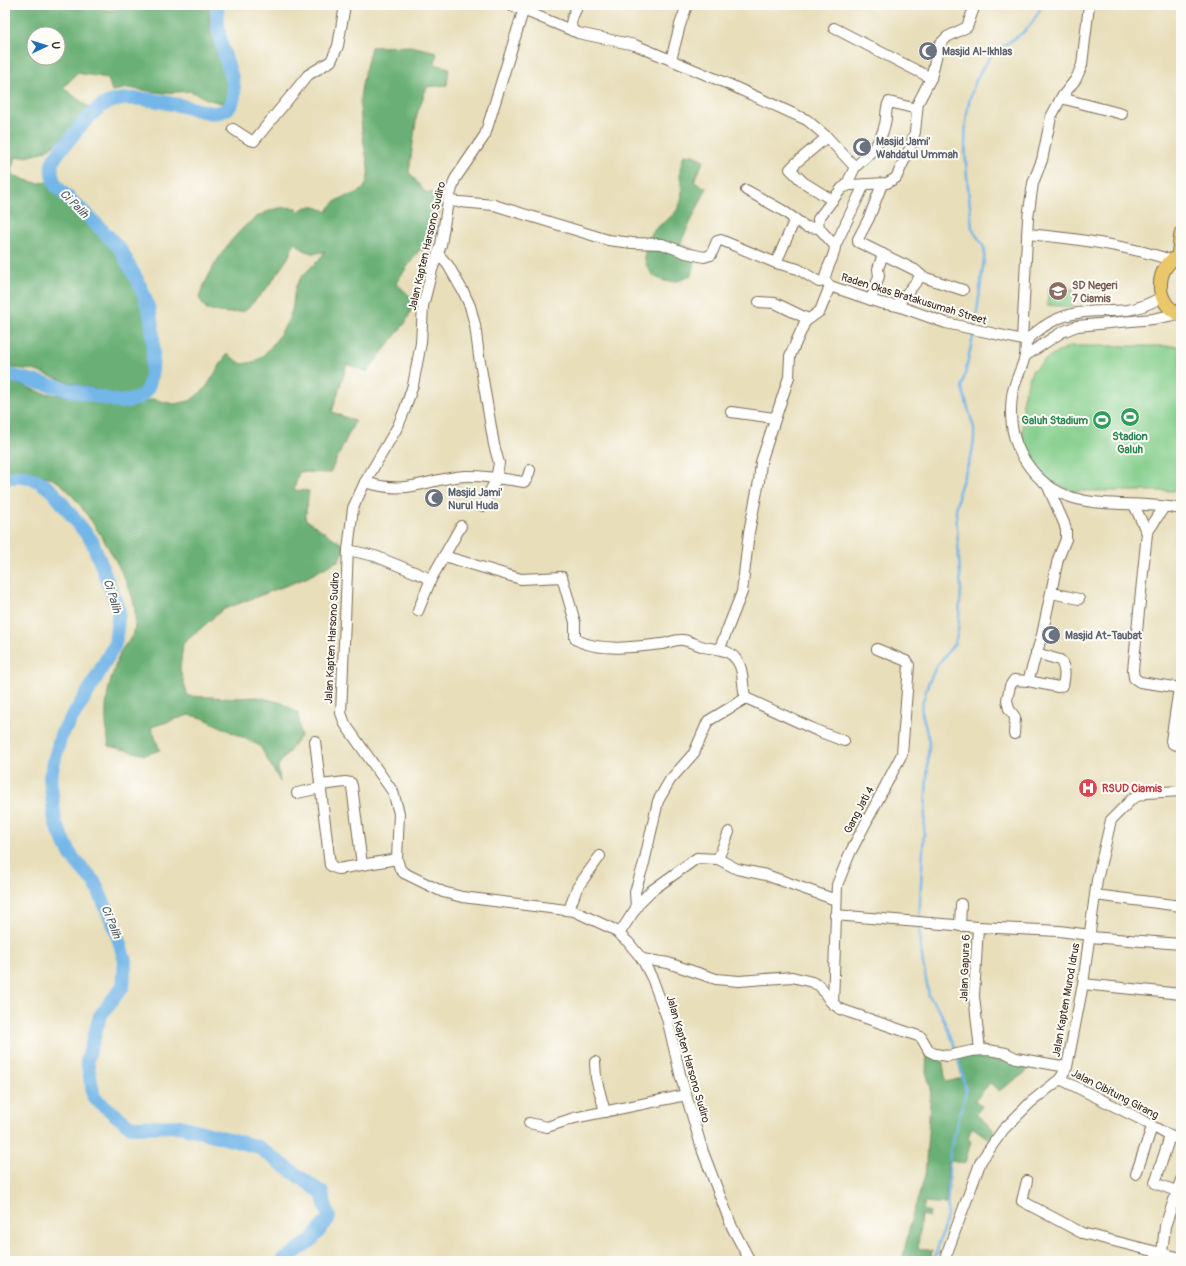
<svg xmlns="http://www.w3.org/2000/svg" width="1186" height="1266" font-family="Pangolin,sans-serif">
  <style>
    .green { fill: #83cd8a; stroke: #5f7c54 }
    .forest { fill: #6ab076; stroke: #526d4a; fill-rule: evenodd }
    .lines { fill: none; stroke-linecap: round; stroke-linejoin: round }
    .stream { stroke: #73b6e8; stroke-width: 2.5 }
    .river { stroke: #73b6e8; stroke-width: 14 }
    .minor-casing { stroke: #786955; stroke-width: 12 }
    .major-casing { stroke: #786955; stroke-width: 15 }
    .minor { stroke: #fff; stroke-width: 10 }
    .major { stroke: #eac769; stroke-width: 13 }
    .labels { text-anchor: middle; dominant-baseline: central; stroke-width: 4; stroke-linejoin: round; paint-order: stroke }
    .worship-label { font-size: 11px; font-weight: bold; fill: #5b616d; stroke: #fdfcf7; text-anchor: start }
    .street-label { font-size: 11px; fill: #3b2a1e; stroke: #fdfcf7 }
    .education-label { font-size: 11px; font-weight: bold; fill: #785e54; stroke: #fdfcf7; text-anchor: start }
    .leisure-label { font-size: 11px; font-weight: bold; fill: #27864d; stroke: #fdfcf7; text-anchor: end }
    .health-label { font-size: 11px; font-weight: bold; fill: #be3a42; stroke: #fdfcf7; text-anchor: start }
    .water-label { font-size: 12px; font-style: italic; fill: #4f5b65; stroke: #fdfcf7 }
  </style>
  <rect width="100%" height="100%" fill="#fdfcf7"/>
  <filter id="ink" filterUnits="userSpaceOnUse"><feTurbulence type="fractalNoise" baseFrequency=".025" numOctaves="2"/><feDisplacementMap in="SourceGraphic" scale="8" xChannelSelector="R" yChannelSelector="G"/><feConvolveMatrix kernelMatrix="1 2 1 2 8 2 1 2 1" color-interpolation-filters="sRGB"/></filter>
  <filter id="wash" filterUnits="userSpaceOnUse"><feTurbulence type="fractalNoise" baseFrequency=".012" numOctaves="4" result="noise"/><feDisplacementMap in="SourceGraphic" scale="16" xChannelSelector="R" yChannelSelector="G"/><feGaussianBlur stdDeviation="0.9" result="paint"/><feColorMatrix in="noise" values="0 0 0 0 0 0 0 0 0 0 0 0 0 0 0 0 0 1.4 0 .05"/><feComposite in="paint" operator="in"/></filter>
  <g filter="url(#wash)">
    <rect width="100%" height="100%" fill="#e8deba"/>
    <!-- green -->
    <g class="green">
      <polygon points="1049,287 1074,289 1072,307 1047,305"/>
      <polygon points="1070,346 1181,346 1181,491 1074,491 1050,482 1034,464 1023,443 1023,397 1032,371 1050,356"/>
    </g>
    <!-- forest -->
    <g class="forest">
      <path d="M 5,5 L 78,5 L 109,10 L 119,9 L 125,5 L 209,5 C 209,17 210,30 213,42 C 219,63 232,78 228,101 L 222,103 L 209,100 L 190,91 L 163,93 L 128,88 L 112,91 L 108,78 L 77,73 L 63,88 L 90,108 C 68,131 50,159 16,157 L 11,173 C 23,180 35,185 48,182 L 61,199 L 115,250 L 140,293 L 150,333 L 147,376 L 141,390 L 132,395 L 122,396 L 68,382 L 33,370 L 5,367 ZM 34,34 L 58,34 L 58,58 L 34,58 Z"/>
      <path d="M 411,46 L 437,52 L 435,64 L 449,68 L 447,85 L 427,87 L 417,114 L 409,172 L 425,192 L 443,194 L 430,254 L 420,249 L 396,283 L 415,301 L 406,322 L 367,372 L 347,364 L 332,412 L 355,421 L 330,473 L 299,472 L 294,490 L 309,491 L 305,519 L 345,546 L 339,560 L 306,578 L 222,610 L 183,644 L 180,670 L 188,696 L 231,698 L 258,697 L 282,703 L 298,713 L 301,736 L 278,766 L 280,782 L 260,746 L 203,718 L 189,715 L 151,727 L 160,750 L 145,755 L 109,746 C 102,710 107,685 121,651 C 124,645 130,640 133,634 C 136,628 135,616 135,610 C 134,583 80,496 58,482 C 42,472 23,471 5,472 L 5,379 L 43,393 L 83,398 L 111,406 L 129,407 L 153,399 L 174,404 L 190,401 L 205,389 L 227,354 L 242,364 C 245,363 251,363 254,362 C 269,354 287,326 292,310 C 294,303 293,294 296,286 C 302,272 318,264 325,251 C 313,256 303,252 295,242 L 288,258 L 267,288 L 245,311 L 227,313 L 207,310 L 199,298 C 212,261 250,200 296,208 L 299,212 C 305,203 320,207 327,212 C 337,192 359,198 365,186 C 371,174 367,162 365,150 C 362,134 360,117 360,101 C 361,83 367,64 371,47 Z"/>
      <path d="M 684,155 L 693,155 L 704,160 L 694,182 L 707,188 L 680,244 L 697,251 L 691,275 C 682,280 676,283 665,281 C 657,279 650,274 647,266 C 644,258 644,253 646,245 C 650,224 674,222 680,204 C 684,194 680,183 680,173 C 680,167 682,161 684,155 Z"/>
      <path d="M 927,1052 L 942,1058 L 946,1082 L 962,1078 L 957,1056 L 980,1052 L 1034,1063 C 1026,1075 1010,1082 999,1091 L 990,1083 L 975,1100 L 982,1106 L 976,1114 L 995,1131 L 989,1139 L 972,1127 L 968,1138 L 971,1141 L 965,1163 L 948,1161 L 946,1204 L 925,1202 L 923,1210 L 930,1212 L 929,1217 L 921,1215 L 918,1248 L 932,1251 L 930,1261 L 902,1261 L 911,1220 L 925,1176 L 931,1089 L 926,1072 Z"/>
    </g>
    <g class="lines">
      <!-- stream -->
      <g class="stream">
        <path d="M 975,327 L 985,252 C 983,242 976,237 972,228 C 968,174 952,105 989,59 C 998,48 1010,42 1021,34 C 1031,27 1037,16 1042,5"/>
        <polyline points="919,920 929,742 921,708 928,684 936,667 955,643 958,631 961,590 956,511 959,491 972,453 974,439 974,428 962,388 974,332"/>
        <polyline points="919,925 920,946 929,996 941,1013 957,1052"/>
        <polyline points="934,1261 947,1216 950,1151 966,1091 958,1057"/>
      </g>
      <!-- river -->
      <g class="river">
        <path d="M 5,374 L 120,402 C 144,400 150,392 152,368 C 156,330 151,302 131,269 C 127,262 124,254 119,248 C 100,226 77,206 56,186 C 46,165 54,157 68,141 C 78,130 92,110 105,104 C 132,90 183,107 212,113 C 254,111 224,62 220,39 C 218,28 217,16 217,5"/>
        <polyline points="5,478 23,476 39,481 53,492 92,541 119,611 115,644 91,687 61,735 50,777 55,823 72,857 95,883 115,928 125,961 123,986 100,1016 87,1061 94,1098 131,1127 180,1126 258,1147 322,1193 329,1218 312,1240 283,1261"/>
      </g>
    </g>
  </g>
  <g filter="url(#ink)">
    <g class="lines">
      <!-- minor casing -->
      <g class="minor-casing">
        <g id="minor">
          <polyline points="511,5 578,33 635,45 728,84 807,120 827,137 855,167 846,186"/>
          <polyline points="525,5 485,135 455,179 448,201 441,245 432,270 423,306 421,343 413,385 405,409 398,426 365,482 353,508 348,550 341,713 345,724 393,792 399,813 397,859 400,869 404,873 443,892 462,897 574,911 613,929 628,942 642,959 652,978 667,1018 681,1078 703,1152 732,1227 750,1261"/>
          <path d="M 975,5 L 967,27 L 947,37 L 939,45 L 931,78 L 918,103 L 915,132 L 910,148 L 896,178 L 887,183 L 850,185 L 842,188 L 818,219 L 819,228 L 835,246 C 835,259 824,269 825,281 L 830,286 L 880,303 L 898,306 L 946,323 L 1027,341"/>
          <polyline points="834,28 931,78"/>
          <path d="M 573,31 C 568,23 574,14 578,5"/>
          <polyline points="671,60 680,25 687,5"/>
          <polyline points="1061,98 1122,114"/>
          <polyline points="233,129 250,140 254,141 308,75 331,61 338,46 345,5"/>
          <polyline points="827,137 797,162 790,169 803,182 832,200"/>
          <path d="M 855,167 C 869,155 881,143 885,124 C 887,117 885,109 889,102 L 917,109"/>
          <polyline points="882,184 869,218 858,239 858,242 915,270 923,277 963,290"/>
          <polyline points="746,190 782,210 806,227 819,228"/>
          <polyline points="448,201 494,205 608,240 632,243 662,244 686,253 704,257 711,255 717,241 721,240 776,263 798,269 819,282 825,281"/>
          <path d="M 1027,234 C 1072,238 1129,246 1171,260"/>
          <polyline points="835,246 864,185"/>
          <polyline points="438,254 448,265 464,293 470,306 475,325 479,356 494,445 499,463 496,479 483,506"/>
          <polyline points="776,263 795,219"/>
          <path d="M 1162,297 C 1151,303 1141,308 1128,310 C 1096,313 1072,307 1043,327 C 1039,330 1030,336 1027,341 C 1025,345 1026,351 1025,356 C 1022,369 1014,382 1012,396 C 1009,420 1012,442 1026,462 C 1063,519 1125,497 1181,509"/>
          <polyline points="871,300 879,276 878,269 883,254"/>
          <polyline points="759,302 775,303 808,319"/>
          <polyline points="898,306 902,299 921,276"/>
          <polyline points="1022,340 1028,218 1033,183 1042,160 1051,117 1061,98 1076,79 1082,65 1089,5"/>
          <polyline points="1025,356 1062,332 1077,326 1153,319 1178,314"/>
          <polyline points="731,412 774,418"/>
          <path d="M 365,482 C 409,496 424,479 465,476 C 484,475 505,479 524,482 L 527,479 L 530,470"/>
          <polyline points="1134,505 1147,533 1133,670 1134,678 1140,682 1181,688"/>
          <polyline points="1147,533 1164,507"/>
          <path d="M 348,550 L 375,556 L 431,579 L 444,556 L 521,579 L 562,577 L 575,622 L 575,638 L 577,640 C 599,652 638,647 662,644 C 669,643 676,639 683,640 C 690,641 697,645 704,647 C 718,650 729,648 738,662 C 745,673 741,686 746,698 L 818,731 L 844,741"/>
          <polyline points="444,556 461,526"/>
          <polyline points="1052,593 1079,599"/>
          <polyline points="418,611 431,579"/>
          <polyline points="720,648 742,592 749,532 759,481 761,462 789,377 790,356 805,322 820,311 830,286"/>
          <path d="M 1028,681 L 1058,687 L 1063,685 C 1065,676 1066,668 1060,660 L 1036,653"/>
          <polyline points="1179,688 1171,741 1173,744 1181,746"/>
          <polyline points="1014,734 1015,717 1009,709 1007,700 1010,686 1014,680 1028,681 1029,678 1042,635 1058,559 1066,539 1066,530 1064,523 1048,487"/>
          <polyline points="315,741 330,865 333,867 338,869 397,859"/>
          <polyline points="321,785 345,782 351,783 352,786 362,865"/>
          <polyline points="297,793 321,788"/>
          <polyline points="718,859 737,869 766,875 836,900"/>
          <polyline points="1095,895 1181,906"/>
          <polyline points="636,907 635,892 644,863 658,801 670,780 694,753 708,721 746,698"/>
          <polyline points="569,910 577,888 600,856"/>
          <polyline points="835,915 978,927"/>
          <polyline points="960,926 961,904"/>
          <polyline points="619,934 640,902 651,891 697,858 718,859 729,832"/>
          <polyline points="1090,937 1181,944"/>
          <polyline points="642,959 668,963 716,979 739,981 792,977 812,982 820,986 830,1001 840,1009 921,1037 929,1051 935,1054 948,1056 971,1051 988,1050 1006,1053 1016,1058 1067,1067"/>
          <polyline points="1083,984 1181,994"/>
          <polyline points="833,1004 837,885 850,853 902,754 909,665 906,661 877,649"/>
          <polyline points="980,1050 974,996 978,927 1059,931 1090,935"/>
          <polyline points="595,1062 596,1078 605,1112"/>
          <polyline points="1060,1079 1138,1118 1170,1136 1181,1140"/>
          <polyline points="529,1123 547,1127 574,1118 686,1095"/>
          <polyline points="1170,1136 1155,1183 1176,1191"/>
          <polyline points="1136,1174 1152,1127"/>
          <polyline points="1027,1181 1022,1201 1082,1233 1181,1258"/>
          <polyline points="1162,1253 1165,1226 1181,1180"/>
          <polyline points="944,1261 981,1161 1003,1130 1031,1102 1060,1079 1067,1067 1083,984 1097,880 1111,820 1133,798 1138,796 1146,793 1181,791"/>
        </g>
      </g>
      <!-- major casing -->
      <g class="major-casing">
        <g id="major">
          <path d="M 1181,255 C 1154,265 1153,305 1181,315"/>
          <polyline points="1178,256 1181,233"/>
        </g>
      </g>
      <!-- minor -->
      <use href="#minor" class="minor"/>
      <!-- major -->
      <use href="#major" class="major"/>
    </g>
  </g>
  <!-- icons -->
  <defs>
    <g id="mosque-disc" transform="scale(1)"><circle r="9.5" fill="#6b7280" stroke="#fdfcf7"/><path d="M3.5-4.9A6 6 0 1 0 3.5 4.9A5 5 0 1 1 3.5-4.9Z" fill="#fff"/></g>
    <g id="school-disc" transform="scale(1)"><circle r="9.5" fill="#8d6e63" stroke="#fdfcf7"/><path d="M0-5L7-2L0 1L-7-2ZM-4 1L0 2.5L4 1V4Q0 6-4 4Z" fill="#fff"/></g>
    <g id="stadium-disc" transform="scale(1)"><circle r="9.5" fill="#2e9e5b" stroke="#fdfcf7"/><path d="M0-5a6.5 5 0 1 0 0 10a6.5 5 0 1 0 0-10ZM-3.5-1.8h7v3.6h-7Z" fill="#fff"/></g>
    <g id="hospital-disc" transform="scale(1)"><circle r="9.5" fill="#e0444e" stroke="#fdfcf7"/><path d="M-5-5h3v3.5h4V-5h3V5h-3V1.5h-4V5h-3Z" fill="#fff"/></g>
  </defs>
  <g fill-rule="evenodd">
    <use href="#mosque-disc" x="928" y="51"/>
    <use href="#mosque-disc" x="862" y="147"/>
    <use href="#school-disc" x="1058" y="291"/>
    <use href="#stadium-disc" x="1130" y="417"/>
    <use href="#stadium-disc" x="1102" y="420"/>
    <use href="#mosque-disc" x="434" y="498"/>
    <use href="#mosque-disc" x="1051" y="635"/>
    <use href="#hospital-disc" x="1088" y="788"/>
  </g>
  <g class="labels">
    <!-- worship labels -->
    <g class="worship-label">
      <text x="942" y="51">Masjid Al-Ikhlas</text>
      <text x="876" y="141">Masjid Jami'<tspan x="876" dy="13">Wahdatul Ummah</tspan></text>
      <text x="448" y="492">Masjid Jami'<tspan x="448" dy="13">Nurul Huda</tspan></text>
      <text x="1065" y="635">Masjid At-Taubat</text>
    </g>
    <!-- street labels -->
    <g class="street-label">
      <text transform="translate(427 246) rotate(-77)">Jalan Kapten Harsono Sudiro</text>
      <text transform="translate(914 299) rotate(17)">Raden Okas Bratakusumah Street</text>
      <text transform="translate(332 638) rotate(-87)">Jalan Kapten Harsono Sudiro</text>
      <text transform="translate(859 810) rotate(-62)">Gang Jati 4</text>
      <text transform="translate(965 968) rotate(-88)">Jalan Gapura 6</text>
      <text transform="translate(1066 1000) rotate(-80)">Jalan Kapten Murod Idrus</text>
      <text transform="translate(688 1059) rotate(74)">Jalan Kapten Harsono Sudiro</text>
      <text transform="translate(1115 1094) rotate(27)">Jalan Cibitung Girang</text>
    </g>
    <!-- education labels -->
    <g class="education-label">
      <text x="1072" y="285">SD Negeri<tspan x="1072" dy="13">7 Ciamis</tspan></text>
    </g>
    <!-- leisure labels -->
    <g class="leisure-label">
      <text x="1088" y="420">Galuh Stadium</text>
      <text x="1130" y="436" text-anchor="middle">Stadion<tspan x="1130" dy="13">Galuh</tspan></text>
    </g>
    <!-- health labels -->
    <g class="health-label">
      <text x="1102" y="788">RSUD Ciamis</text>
    </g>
    <!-- water labels -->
    <g class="water-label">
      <text transform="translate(74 204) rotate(45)">Ci Palih</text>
      <text transform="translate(112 596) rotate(73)">Ci Palih</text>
      <text transform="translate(111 922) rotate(68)">Ci Palih</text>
    </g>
  </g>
  <!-- margin -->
  <rect width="1186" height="1266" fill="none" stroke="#fdfcf7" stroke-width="20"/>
  <!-- north arrow -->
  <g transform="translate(46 46) rotate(86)"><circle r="19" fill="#fdfcf7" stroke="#afa8a0"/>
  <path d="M0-3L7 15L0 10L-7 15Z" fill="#1f6fb2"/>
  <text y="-6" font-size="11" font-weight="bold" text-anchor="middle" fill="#3b2a1e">U</text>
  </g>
</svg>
